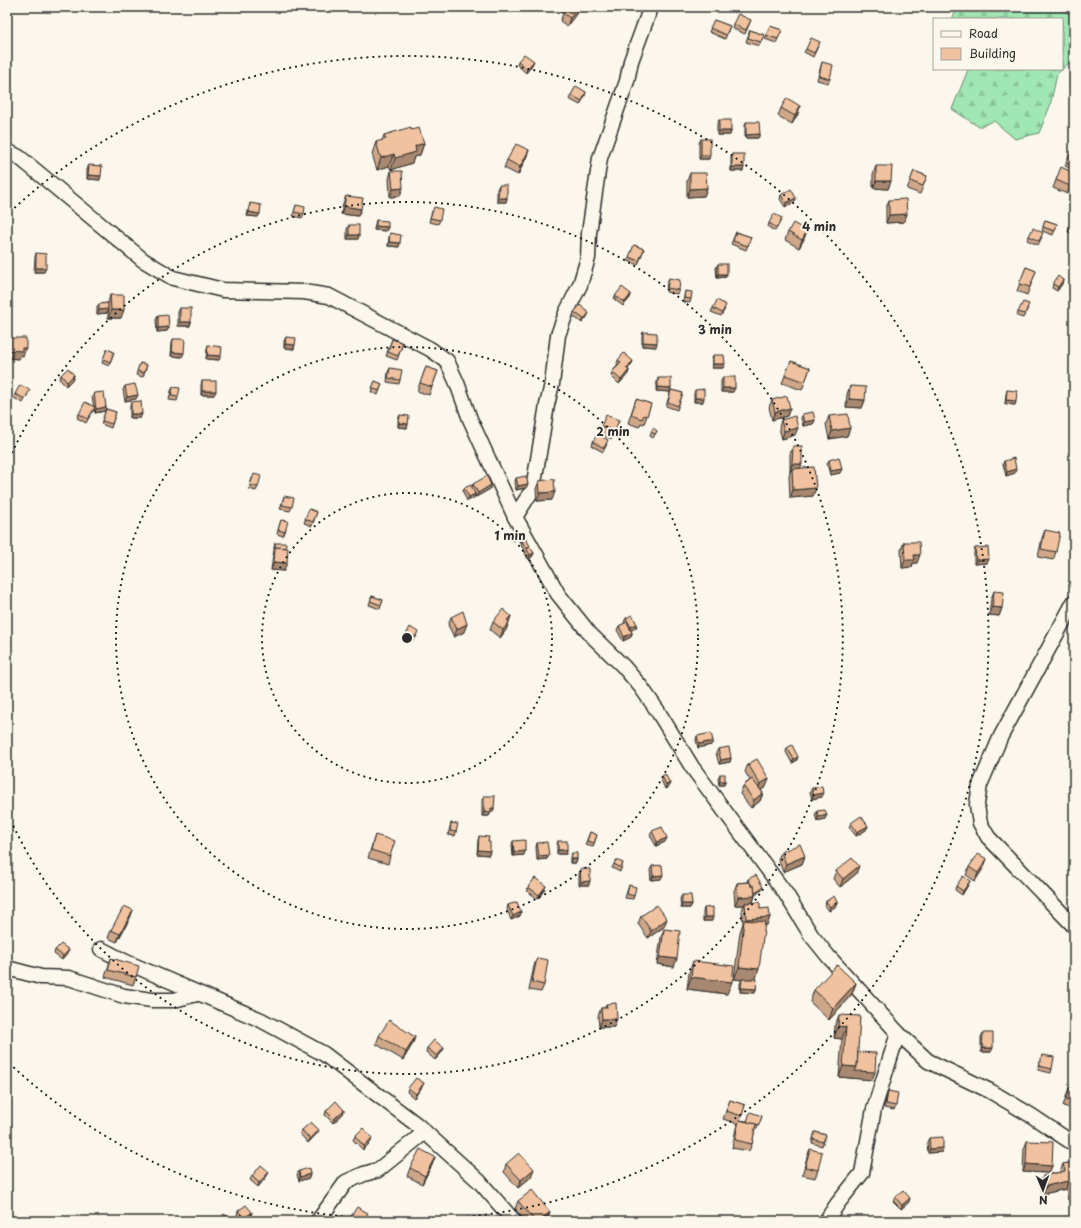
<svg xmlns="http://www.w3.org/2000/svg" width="1081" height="1228" font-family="'Playpen Sans',sans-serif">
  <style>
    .forest { fill: url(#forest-firs); stroke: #66896f }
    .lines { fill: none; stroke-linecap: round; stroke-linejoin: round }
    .street-casing { stroke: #2b2b2b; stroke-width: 17 }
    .street { stroke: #fbf7ec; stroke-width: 14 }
    .wall { fill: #cea789; stroke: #2b2b2b }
    .shaded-wall { fill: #a8886f; stroke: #2b2b2b }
    .building { fill: #f0c29f; stroke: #2b2b2b }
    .ring { fill: none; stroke: #2b2b2b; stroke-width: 2; stroke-dasharray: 2 4 }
    .centre { fill: #2b2b2b; stroke: #fbf7ec; stroke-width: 2 }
    .ring-label { font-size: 12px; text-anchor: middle; font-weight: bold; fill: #2b2b2b; stroke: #fbf7ec; stroke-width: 4; stroke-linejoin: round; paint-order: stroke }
  </style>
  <defs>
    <pattern id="forest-firs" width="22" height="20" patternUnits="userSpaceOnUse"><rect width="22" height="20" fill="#a1e7b3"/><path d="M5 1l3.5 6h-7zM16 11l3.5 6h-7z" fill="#8bc69a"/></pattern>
  </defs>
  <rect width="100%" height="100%" fill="#fbf7ec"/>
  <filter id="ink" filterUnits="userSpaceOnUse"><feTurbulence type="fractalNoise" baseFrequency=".025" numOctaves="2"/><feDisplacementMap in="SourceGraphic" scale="8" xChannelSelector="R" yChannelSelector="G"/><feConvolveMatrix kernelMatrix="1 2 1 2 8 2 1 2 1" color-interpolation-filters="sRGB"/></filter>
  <g filter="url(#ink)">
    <!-- forest -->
    <polygon class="forest" points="963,7 1054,7 1074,16 1074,61 1069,63 1057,74 1050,106 1039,133 1015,139 994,121 979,127 952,109 968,70 966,69 1062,69 1062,19 952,19 955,13"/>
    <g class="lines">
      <!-- street casing -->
      <g class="street-casing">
        <g id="street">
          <polyline points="7,151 19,157 36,171 143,260 173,278 223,290 304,292 329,296 430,349 447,361 457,383 470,419 515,517 558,594 590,634 623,666 641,687 657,710 692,767 786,894 811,935 828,956 898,1033 928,1061 990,1091 1032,1116 1074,1144"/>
          <polyline points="515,517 533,489 547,405 552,384 558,335 566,313 580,285 588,258 589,233 600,158 627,81 631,61 648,15 649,7"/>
          <polyline points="1074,602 1001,736 980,785 977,804 978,812 980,823 988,837 1074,926"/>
          <polyline points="101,949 126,962 261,1020 324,1054 416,1124 479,1181 514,1221"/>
          <polyline points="7,968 41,977 69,978 124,996 152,1000 174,1000 197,994"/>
          <polyline points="318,1221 346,1182 364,1174 378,1170 425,1132"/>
          <polyline points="826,1221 838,1203 862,1173 874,1109 898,1033"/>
        </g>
      </g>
      <!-- street -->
      <use href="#street" class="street"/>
    </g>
    <!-- wall -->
    <g class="wall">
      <polygon points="562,7 579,7 576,14 567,26 560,21 563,14 560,12"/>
      <polygon points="714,20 730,26 725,39 709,32"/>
      <polygon points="751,20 745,34 732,28 733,24"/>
      <polygon points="770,26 782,30 776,43 765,39"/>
      <polygon points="750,30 764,35 759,46 746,42"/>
      <polygon points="820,42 813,57 804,52 806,49"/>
      <polygon points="518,61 532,65 526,73 517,65"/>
      <polygon points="822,62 830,79 828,83 817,80"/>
      <polygon points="586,92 585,96 580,105 569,99 571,95"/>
      <polygon points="781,108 798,114 792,124 778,116"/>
      <polygon points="719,120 731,131 730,135 717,135 717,124"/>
      <polygon points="746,122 760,134 758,138 745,138 745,126"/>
      <polygon points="411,130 424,143 420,155 414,157 412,163 391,170 389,166 377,170 372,154 376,142 382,141 384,135"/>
      <polygon points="701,139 709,159 699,159 699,143"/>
      <polygon points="529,150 526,158 518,175 504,168 507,160"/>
      <polygon points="1071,151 1074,152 1074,170 1065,166"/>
      <polygon points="732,154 743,171 731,171 731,158"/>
      <polygon points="89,165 100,180 87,179 87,169"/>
      <polygon points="876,166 891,181 888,189 873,188 873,174"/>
      <polygon points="391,171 400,196 390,197 389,179"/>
      <polygon points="914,171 927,176 920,194 907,189"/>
      <polygon points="690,173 707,188 704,196 687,197 687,181"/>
      <polygon points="1056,180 1072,181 1067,194 1053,188"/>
      <polygon points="499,185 507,198 506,202 497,202 497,189"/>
      <polygon points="781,195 795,202 785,207 780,199"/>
      <polygon points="346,196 361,209 358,216 341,214 343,203"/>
      <polygon points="889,200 907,214 904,222 886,223 886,208"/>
      <polygon points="250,203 258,217 247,216 249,207"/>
      <polygon points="296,205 304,214 302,218 293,216"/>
      <polygon points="432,211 440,220 438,224 429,222"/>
      <polygon points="1073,216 1074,216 1074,243 1071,243 1071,236 1072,233 1068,232"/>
      <polygon points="376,220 388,227 386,231 374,230 375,224"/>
      <polygon points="1045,220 1057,224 1053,235 1042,231"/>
      <polygon points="780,222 775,231 768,227 769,223"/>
      <polygon points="349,225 359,235 358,239 347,239 347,229"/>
      <polygon points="736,232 751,237 746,250 731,244"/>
      <polygon points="788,232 804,239 799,248 785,240"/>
      <polygon points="390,233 399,247 388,246 389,237"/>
      <polygon points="1029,236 1042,237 1038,245 1027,240"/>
      <polygon points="634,245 644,249 638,265 628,261"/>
      <polygon points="36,253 44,272 34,272 35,257"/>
      <polygon points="718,264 726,277 717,278 716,268"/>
      <polygon points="1026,267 1036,271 1027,295 1017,291"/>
      <polygon points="669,278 679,290 677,294 666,292 667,282"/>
      <polygon points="1063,280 1062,284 1057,291 1052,288 1053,284"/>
      <polygon points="685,291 691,299 690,303 683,302"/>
      <polygon points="631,294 630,298 623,306 614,299 615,296"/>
      <polygon points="110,295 121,318 108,318 108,311 107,313 97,314 97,307 99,304 108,303"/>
      <polygon points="180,308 191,322 190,326 178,326 178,312"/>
      <polygon points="713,308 725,309 721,316 711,312"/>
      <polygon points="1028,308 1023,318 1017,316 1018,312"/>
      <polygon points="574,312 587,317 582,323 573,316"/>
      <polygon points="158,316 169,327 167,331 157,332 156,320"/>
      <polygon points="643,332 656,347 642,346 642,336"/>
      <polygon points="286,337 294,349 284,348 284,341"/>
      <polygon points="9,338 26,348 23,356 21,355 19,359 7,358 7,342"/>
      <polygon points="173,339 182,357 171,356 172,342"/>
      <polygon points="392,339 403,343 397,360 386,356"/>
      <polygon points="208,345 219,360 206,359 207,349"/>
      <polygon points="107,349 114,352 109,366 102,363"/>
      <polygon points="713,355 723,368 712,368 712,359"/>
      <polygon points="618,360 633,361 631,365 628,369 629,370 628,374 619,384 611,376 612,372 618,365 617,364"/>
      <polygon points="791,361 810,368 802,390 782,383"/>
      <polygon points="140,363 147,365 143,377 136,375"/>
      <polygon points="426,367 438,371 429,395 417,391"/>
      <polygon points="390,368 400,380 399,384 387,382 388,372"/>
      <polygon points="61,375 74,375 73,379 66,386 59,379"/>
      <polygon points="723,377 733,392 721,392 721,381"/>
      <polygon points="658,378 670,392 656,391 657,382"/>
      <polygon points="202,381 214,395 201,395 201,385"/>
      <polygon points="375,381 382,384 378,395 371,392"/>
      <polygon points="125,386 136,399 125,401 123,390"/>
      <polygon points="850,386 865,400 862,408 846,407 847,394"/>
      <polygon points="173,387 178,397 177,401 169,400 171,391"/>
      <polygon points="671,390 683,393 677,410 666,406"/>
      <polygon points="695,390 703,402 694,402 694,394"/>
      <polygon points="1007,390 1016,401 1015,405 1005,404 1006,394"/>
      <polygon points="94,393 106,407 105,411 95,413 94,409 86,423 77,418 79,414 94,407 92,397"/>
      <polygon points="15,394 28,394 23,403 14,398"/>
      <polygon points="636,399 651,404 644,424 641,423 639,427 628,423"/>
      <polygon points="772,400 790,408 787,416 772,420 769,407"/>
      <polygon points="131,402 142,414 140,418 130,418 130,406"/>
      <polygon points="106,409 116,412 111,428 101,424"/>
      <polygon points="802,414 815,420 813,424 803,426 801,418"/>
      <polygon points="400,415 408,424 407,428 398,427 398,419"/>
      <polygon points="829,416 850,428 847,436 829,439 826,424"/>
      <polygon points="619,420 612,439 599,434 601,426"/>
      <polygon points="781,420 795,435 782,439 779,428"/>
      <polygon points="657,431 653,438 650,436 651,432"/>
      <polygon points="593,442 607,444 603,452 592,446"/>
      <polygon points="793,446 800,468 813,496 790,498 789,477 790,472 790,454"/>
      <polygon points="829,460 840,473 830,475 827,464"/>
      <polygon points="1004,461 1015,473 1006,476 1003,464"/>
      <polygon points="252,478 258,487 256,491 249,489"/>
      <polygon points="516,478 526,488 516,490 515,482"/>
      <polygon points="539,481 552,500 537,501 536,489"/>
      <polygon points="473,484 490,489 476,497 474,493 474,498 467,501 463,492 464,488 472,487"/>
      <polygon points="284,496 292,507 290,511 280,509"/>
      <polygon points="309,509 317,512 312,526 304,523"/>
      <polygon points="281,520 285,532 283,536 277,534"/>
      <polygon points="1045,530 1056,552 1053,560 1038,557 1042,538"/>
      <polygon points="522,541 530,546 529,547 534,553 532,557 528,559 525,553 526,551 525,552 521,545"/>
      <polygon points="904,542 917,563 913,563 912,567 902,568 901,550"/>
      <polygon points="275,543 284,571 271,570 273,555 274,551 274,547"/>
      <polygon points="975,548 989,559 987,563 974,564 974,552"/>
      <polygon points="994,591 1002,608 999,616 989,615 991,599"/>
      <polygon points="372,596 383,600 380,609 369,605"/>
      <polygon points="511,616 506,630 500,638 490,630 493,622"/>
      <polygon points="451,617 464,632 454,637 448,625"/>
      <polygon points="626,618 637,624 636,628 631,630 632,633 631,637 623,641 617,630 619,626 625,623 624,622"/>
      <polygon points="407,633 417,636 413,641 405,636"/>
      <polygon points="697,736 713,741 711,745 698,748 696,740"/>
      <polygon points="787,748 798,757 796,761 792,763 786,752"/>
      <polygon points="718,749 731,758 730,762 719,764 716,753"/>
      <polygon points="748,764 766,787 761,790 763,793 760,801 751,808 740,794 743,786 750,780 745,772"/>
      <polygon points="720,774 725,781 724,785 719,785 718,778"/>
      <polygon points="662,776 670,783 668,787 665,789 661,780"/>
      <polygon points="812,788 822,797 812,799 810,792"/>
      <polygon points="484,796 494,808 493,812 491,812 489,816 482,816 482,800"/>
      <polygon points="817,811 825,819 817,821 815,815"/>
      <polygon points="451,823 456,832 455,836 448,835"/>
      <polygon points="851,823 868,826 866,830 856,836 849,827"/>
      <polygon points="652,831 665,842 656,846 650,835"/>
      <polygon points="590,832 597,835 593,847 585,845"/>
      <polygon points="375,835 390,856 388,864 368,858"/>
      <polygon points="479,836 489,855 477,854 478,840"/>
      <polygon points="513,841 524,855 513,856 512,845"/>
      <polygon points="558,841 567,850 566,854 557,854 557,845"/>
      <polygon points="537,843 549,855 547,859 537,860 536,847"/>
      <polygon points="781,852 805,856 802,864 783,872 778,859"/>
      <polygon points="572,853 577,859 576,863 570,863 570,857"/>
      <polygon points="623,863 620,872 612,868 614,864"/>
      <polygon points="652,866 661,879 651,880 650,870"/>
      <polygon points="969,867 984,867 975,881 966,875"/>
      <polygon points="580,869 589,885 579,885 579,873"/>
      <polygon points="836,871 856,874 840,887 833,879"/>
      <polygon points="748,879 761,891 755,895 755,896 753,902 770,917 767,925 764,925 756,979 756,989 755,993 740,992 740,983 742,980 734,979 740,932 743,923 742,911 744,905 735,905 734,891 737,883 747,882"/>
      <polygon points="629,885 634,896 633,899 625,898"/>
      <polygon points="968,885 962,895 955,890 956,886"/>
      <polygon points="528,887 544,890 538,899 527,891"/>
      <polygon points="682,895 692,904 690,908 681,908 680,899"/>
      <polygon points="826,901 837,902 836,906 829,911 825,905"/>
      <polygon points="508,905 521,912 520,916 511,920 507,909"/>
      <polygon points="704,908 712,921 703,921 703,912"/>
      <polygon points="133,910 130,918 117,942 108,938 111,930"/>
      <polygon points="641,916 664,927 648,938 638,924"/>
      <polygon points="664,929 674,967 657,964 661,937"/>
      <polygon points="55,950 67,954 62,960 54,954"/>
      <polygon points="111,958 136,977 133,985 105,977"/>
      <polygon points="537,958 544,985 541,992 529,990 534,966"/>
      <polygon points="693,961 727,994 687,989 689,973"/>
      <polygon points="856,983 852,994 829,1020 810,1002 814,990"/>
      <polygon points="606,1004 614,1027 599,1027 598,1016 601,1008 605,1008"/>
      <polygon points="839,1015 858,1052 872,1080 839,1077 842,1039 834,1038 835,1026"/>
      <polygon points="983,1033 991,1052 981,1052 981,1037"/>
      <polygon points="379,1036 415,1037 412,1045 403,1060 376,1044"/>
      <polygon points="427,1048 444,1048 442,1052 435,1060 426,1052"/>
      <polygon points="1042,1055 1052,1069 1051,1073 1038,1070"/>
      <polygon points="422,1087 414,1098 407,1092 408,1088"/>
      <polygon points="1069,1088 1074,1089 1074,1109 1063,1106"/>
      <polygon points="888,1091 896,1106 894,1110 884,1108"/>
      <polygon points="730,1100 745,1105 740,1120 746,1121 762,1116 757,1129 755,1129 752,1144 749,1151 732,1148 736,1128 738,1124 723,1119"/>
      <polygon points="344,1110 343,1114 333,1123 325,1115 326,1111"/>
      <polygon points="302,1130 317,1134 308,1143 300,1134"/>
      <polygon points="815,1132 826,1135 822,1146 812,1143"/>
      <polygon points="355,1136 371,1142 363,1150 353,1140"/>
      <polygon points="929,1138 943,1148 942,1152 928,1153 927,1142"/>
      <polygon points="1027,1141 1052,1166 1049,1173 1023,1172 1024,1149"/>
      <polygon points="810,1149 818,1170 815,1178 802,1175 807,1157"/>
      <polygon points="435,1157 432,1165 422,1184 407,1176 410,1168"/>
      <polygon points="1074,1162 1074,1198 1068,1200 1066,1189 1043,1194 1040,1184 1043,1176 1060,1172 1063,1164"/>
      <polygon points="506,1164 531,1177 518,1188 504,1172"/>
      <polygon points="299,1171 310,1174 309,1178 299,1181 297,1175"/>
      <polygon points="252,1176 267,1176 258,1187 250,1180"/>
      <polygon points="895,1197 909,1202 901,1209 893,1201"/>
      <polygon points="518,1201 550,1212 547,1220 545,1221 525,1221 515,1209"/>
      <polygon points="238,1211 252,1212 251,1216 245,1221 242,1221 237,1215"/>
    </g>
    <!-- shaded-wall -->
    <g class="shaded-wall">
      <polygon points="579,7 576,14 567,26 570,18"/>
      <polygon points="534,61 532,65 526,73 527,69"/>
      <polygon points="800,106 798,114 792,124 795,116"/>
      <polygon points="719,131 731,131 730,135 717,135"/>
      <polygon points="760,134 758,138 745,138 746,135"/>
      <polygon points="424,143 420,155 414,157 412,163 391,170 395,158 415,146"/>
      <polygon points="529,150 526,158 518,175 520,167"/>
      <polygon points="394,154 389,166 377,170 381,158"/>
      <polygon points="701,155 710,155 709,159 699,159"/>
      <polygon points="732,167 744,167 743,171 731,171"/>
      <polygon points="88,175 101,176 100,180 87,179"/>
      <polygon points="876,181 891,181 888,189 873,188"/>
      <polygon points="403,188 400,196 390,197 393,189"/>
      <polygon points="707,188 704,196 687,197 690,189"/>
      <polygon points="498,198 507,198 506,202 497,202"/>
      <polygon points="796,198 795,202 785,207 786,203"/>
      <polygon points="344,206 361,209 358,216 341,214"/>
      <polygon points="249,212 260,214 258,217 247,216"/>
      <polygon points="907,214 904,222 886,223 889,215"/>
      <polygon points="376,226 388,227 386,231 374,230"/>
      <polygon points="807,231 804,239 799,248 802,240"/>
      <polygon points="349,235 359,235 358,239 347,239"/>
      <polygon points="1073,239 1074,239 1074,243 1071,243"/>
      <polygon points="389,242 400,243 399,247 388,246"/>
      <polygon points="36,268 46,268 44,272 34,272"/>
      <polygon points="718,274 727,274 726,277 717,278"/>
      <polygon points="1063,280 1062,284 1057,291 1058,287"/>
      <polygon points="631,294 630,298 623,306 625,302"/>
      <polygon points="108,309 107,313 97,314 99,310"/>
      <polygon points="111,310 124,310 121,318 108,318"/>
      <polygon points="589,313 587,317 582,323 584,319"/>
      <polygon points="180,322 191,322 190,326 178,326"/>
      <polygon points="169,327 167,331 157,332 158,328"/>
      <polygon points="643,342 657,343 656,347 642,346"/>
      <polygon points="285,344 295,345 294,349 284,348"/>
      <polygon points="22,348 26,348 23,356 21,355 19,359 7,358 7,353 8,350"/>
      <polygon points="172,352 184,353 182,357 171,356"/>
      <polygon points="207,355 221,356 219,360 206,359"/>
      <polygon points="633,361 631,365 625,372 626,368"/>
      <polygon points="713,364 725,364 723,368 712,368"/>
      <polygon points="629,370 628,374 619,384 621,380"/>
      <polygon points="74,375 73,379 66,386 67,382"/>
      <polygon points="658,387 671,388 670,392 656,391"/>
      <polygon points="723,388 735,388 733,392 721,392"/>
      <polygon points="202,391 216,391 214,395 201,395"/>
      <polygon points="138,395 136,399 125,401 127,397"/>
      <polygon points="695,398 704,398 703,402 694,402"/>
      <polygon points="849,399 865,400 862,408 846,407"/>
      <polygon points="1006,400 1016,401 1015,405 1005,404"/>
      <polygon points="106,407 105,411 95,413 96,409"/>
      <polygon points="790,408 787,416 772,420 775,412"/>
      <polygon points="131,414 142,414 140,418 130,418"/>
      <polygon points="815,420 813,424 803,426 804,422"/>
      <polygon points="399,423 408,424 407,428 398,427"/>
      <polygon points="798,428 795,435 782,439 784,431"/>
      <polygon points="850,428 847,436 829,439 832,431"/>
      <polygon points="792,464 802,464 799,472 792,469 790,472"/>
      <polygon points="842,469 840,473 830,475 831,471"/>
      <polygon points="1016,469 1015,473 1006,476 1007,472"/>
      <polygon points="528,484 526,488 516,490 518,486"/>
      <polygon points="491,485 490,489 476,497 478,493"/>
      <polygon points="816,488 813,496 790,498 793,490"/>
      <polygon points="555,492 552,500 537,501 540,493"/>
      <polygon points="475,494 474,498 467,501 469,497"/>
      <polygon points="534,553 532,557 528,559 530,555"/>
      <polygon points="914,555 920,555 917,563 913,563 912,567 902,568 905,560"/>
      <polygon points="989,559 987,563 974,564 976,560"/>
      <polygon points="274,562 287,563 284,571 271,570"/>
      <polygon points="992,607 1002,608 999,616 989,615"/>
      <polygon points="511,616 506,630 500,638 507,620"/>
      <polygon points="467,624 464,632 454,637 457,629"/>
      <polygon points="637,624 636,628 629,631 631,627"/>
      <polygon points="632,633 631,637 623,641 624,637"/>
      <polygon points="713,741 711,745 698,748 699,744"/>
      <polygon points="798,757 796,761 792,763 794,759"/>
      <polygon points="731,758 730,762 719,764 721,760"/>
      <polygon points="769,779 766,787 757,792 760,784"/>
      <polygon points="720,781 725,781 724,785 719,785"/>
      <polygon points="670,783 668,787 665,789 666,785"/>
      <polygon points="763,793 760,801 751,808 754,800"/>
      <polygon points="823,793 822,797 812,799 813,795"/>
      <polygon points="491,808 494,808 493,812 489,811"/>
      <polygon points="484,812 491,812 489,816 482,816"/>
      <polygon points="827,815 825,819 817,821 818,817"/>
      <polygon points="868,826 866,830 856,836 857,832"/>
      <polygon points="667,838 665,842 656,846 657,842"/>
      <polygon points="478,850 490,851 489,855 477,854"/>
      <polygon points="558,850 567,850 566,854 557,854"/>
      <polygon points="525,851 524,855 513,856 514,852"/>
      <polygon points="549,855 547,859 537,860 539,856"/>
      <polygon points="805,856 802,864 783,872 786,864"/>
      <polygon points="571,859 577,859 576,863 570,863"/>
      <polygon points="987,859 984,867 975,881 978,873"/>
      <polygon points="859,866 856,874 840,887 843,879"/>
      <polygon points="663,875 661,879 651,880 653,876"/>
      <polygon points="590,881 589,885 579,885 581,882"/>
      <polygon points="970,881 968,885 962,895 963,891"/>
      <polygon points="546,886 544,890 538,899 539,895"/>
      <polygon points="763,887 761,891 753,895 755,892"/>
      <polygon points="755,896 752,904 745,903 744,905 735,905 738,897"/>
      <polygon points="837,902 836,906 829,911 830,907"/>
      <polygon points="682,904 692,904 690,908 681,908"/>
      <polygon points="133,910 130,918 117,942 120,934"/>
      <polygon points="521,912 520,916 511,920 513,916"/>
      <polygon points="705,917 713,917 712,921 703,921"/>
      <polygon points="770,917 767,925 743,926 746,919"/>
      <polygon points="667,919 664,927 648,938 651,931"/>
      <polygon points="69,950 67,954 62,960 63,956"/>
      <polygon points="660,957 677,959 674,967 657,964"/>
      <polygon points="739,967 759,969 755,981 734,979"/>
      <polygon points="691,977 732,982 727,994 687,989"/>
      <polygon points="856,983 852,994 829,1020 833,1008"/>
      <polygon points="741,988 756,989 755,993 740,992"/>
      <polygon points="602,1019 617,1019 614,1027 599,1027"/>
      <polygon points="838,1026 846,1027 842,1039 834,1038"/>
      <polygon points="415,1037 412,1045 403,1060 406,1052"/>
      <polygon points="444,1048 442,1052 435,1060 437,1056"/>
      <polygon points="982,1048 993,1048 991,1052 981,1052"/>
      <polygon points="843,1066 857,1067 875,1072 872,1080 839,1077"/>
      <polygon points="424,1083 422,1087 414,1098 416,1094"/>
      <polygon points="344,1110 343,1114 333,1123 334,1119"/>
      <polygon points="319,1130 317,1134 308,1143 310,1139"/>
      <polygon points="372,1138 371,1142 363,1150 364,1146"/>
      <polygon points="943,1148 942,1152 928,1153 930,1149"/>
      <polygon points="435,1157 432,1165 422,1184 425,1176"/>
      <polygon points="1026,1164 1052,1166 1049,1173 1023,1172"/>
      <polygon points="534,1169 531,1177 518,1188 521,1180"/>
      <polygon points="269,1172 267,1176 258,1187 259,1183"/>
      <polygon points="310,1174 309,1178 299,1181 300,1177"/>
      <polygon points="1068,1181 1066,1189 1043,1194 1046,1186"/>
      <polygon points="1074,1191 1074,1198 1068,1200 1071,1192"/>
      <polygon points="910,1198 909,1202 901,1209 902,1205"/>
      <polygon points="252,1212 251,1216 245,1221 244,1221 245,1218"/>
      <polygon points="550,1212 547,1220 545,1221 539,1221"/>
    </g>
    <!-- building -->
    <g class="building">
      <polygon points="567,7 579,7 570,18 563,13"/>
      <polygon points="738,14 751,20 746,30 733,24"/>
      <polygon points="714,20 730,26 726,35 710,28"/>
      <polygon points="770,26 782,30 778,39 766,35"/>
      <polygon points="750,30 764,35 761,42 748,38"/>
      <polygon points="811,38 820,42 814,53 806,49"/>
      <polygon points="524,54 534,61 527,69 518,61"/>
      <polygon points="822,62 833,65 830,79 819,76"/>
      <polygon points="576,86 586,92 582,101 571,95"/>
      <polygon points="787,98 800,106 795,116 781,108"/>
      <rect x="719" y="120" width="12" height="11"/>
      <polygon points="746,122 759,122 760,134 746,135"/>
      <polygon points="411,127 411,130 419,128 424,143 415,146 416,152 395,158 394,154 381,158 376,142 386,139 384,135"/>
      <rect x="701" y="139" width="9" height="16"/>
      <polygon points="516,144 529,150 520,167 507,160"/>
      <polygon points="1071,151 1074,152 1074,165 1066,162"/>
      <rect x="732" y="154" width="12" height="13"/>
      <polygon points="89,165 102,166 101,176 88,175"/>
      <polygon points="876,166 892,166 891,181 876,181"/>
      <polygon points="1061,167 1074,173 1074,176 1070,186 1056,180"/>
      <polygon points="391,171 402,171 403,188 393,189"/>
      <polygon points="914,171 927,176 923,186 910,181"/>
      <polygon points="690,173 706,173 707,188 690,189"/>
      <polygon points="499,185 507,185 507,198 498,198"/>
      <polygon points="791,189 796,198 786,203 781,195"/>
      <polygon points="346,196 363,198 361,209 344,206"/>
      <polygon points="906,199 907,214 889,215 889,200"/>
      <polygon points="250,203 261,205 260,214 249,212"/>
      <polygon points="296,205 305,207 304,214 294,212"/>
      <polygon points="434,207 442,209 440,220 430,218"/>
      <polygon points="774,214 782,218 777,228 769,223"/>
      <polygon points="1073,216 1074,216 1074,230 1069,228"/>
      <polygon points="376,220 388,221 388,227 376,226"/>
      <polygon points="1045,220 1057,224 1055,231 1043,227"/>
      <polygon points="793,223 807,231 802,240 788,232"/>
      <rect x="349" y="225" width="10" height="10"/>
      <polygon points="1033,228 1043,233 1039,241 1029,236"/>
      <polygon points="736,232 751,237 748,246 733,241"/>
      <rect x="1073" y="232" width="1" height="7"/>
      <polygon points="390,233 401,235 400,243 389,242"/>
      <polygon points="634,245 644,249 639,261 629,257"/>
      <polygon points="36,253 46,254 46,268 36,268"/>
      <rect x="718" y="264" width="9" height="10"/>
      <polygon points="1026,267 1036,271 1030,287 1019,284"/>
      <polygon points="1058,276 1063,280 1058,287 1053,284"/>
      <polygon points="669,278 680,280 679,290 667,288"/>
      <polygon points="622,287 631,294 625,302 615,296"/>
      <polygon points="685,291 692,292 691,299 684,298"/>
      <polygon points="110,295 124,295 124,310 111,310"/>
      <polygon points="717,300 726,305 722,313 713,308"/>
      <polygon points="1023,302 1029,304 1025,314 1018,312"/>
      <polygon points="108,303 108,309 99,310 99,304"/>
      <polygon points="580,305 589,313 584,319 574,312"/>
      <rect x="180" y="308" width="11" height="14"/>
      <polygon points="168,315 169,327 158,328 158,316"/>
      <polygon points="643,332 657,333 657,343 643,342"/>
      <polygon points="286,337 296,338 295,345 285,344"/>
      <polygon points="9,338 26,338 26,348 22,348 22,351 8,350"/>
      <polygon points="173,339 185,339 184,353 172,352"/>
      <polygon points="392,339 403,343 398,356 388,352"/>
      <polygon points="208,345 222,347 221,356 207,355"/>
      <polygon points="107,349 114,352 110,362 103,359"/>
      <polygon points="624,353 633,361 626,368 629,370 621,380 612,372 621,363 618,360"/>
      <polygon points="713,355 724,355 725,364 713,364"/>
      <polygon points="791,361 810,368 805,382 785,375"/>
      <polygon points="140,363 147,365 144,373 137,371"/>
      <polygon points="426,367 438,371 432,387 420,383"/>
      <polygon points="68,368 74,375 67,382 61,375"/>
      <polygon points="390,368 402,370 400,380 388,378"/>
      <rect x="723" y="377" width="12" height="11"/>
      <polygon points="658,378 671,378 671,388 658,387"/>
      <rect x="202" y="381" width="14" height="10"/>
      <polygon points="375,381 382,384 379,391 372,388"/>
      <polygon points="135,384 138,395 127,397 125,386"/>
      <polygon points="20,385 30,390 25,399 15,394"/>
      <polygon points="850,386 866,387 865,400 849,399"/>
      <polygon points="173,387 180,388 178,397 171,396"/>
      <polygon points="704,389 704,398 695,398 695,390"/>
      <polygon points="671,390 683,393 678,406 668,402"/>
      <polygon points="1007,390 1017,391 1016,401 1006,400"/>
      <polygon points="104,392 106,407 96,409 94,393"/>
      <polygon points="787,396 790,408 775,412 772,400"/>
      <polygon points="636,399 651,404 647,416 644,415 642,419 631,415"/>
      <polygon points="141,401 142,414 131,414 131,402"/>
      <polygon points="85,402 95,407 88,419 79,414"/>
      <polygon points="106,409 116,412 112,424 102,421"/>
      <polygon points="813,412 815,420 804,422 802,414"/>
      <polygon points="848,414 850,428 832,431 829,416"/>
      <polygon points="400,415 409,416 408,424 399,423"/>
      <polygon points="606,415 619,420 615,431 601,426"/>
      <polygon points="795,416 798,428 784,431 781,420"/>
      <polygon points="653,428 657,431 655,434 651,432"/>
      <polygon points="597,434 608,440 604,448 593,442"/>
      <polygon points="793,446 802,446 802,464 792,464"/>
      <polygon points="839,457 842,469 831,471 829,460"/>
      <polygon points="1014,458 1016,469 1007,472 1004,461"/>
      <polygon points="814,467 816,488 793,490 792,469"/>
      <polygon points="254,474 261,476 258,487 250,485"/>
      <polygon points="487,476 491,485 478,493 473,484"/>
      <polygon points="526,476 528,484 518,486 516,478"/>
      <polygon points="554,479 555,492 540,493 539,481"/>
      <polygon points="471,485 475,494 469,497 464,488"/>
      <polygon points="284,496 294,498 292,507 282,505"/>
      <polygon points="309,509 317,512 313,522 305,519"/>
      <polygon points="281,520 288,521 285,532 278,530"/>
      <polygon points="1045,530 1060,533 1056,552 1041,549"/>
      <polygon points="526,539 530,546 526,548 522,541"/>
      <polygon points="904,542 919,542 920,555 914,555 915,560 905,560"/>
      <polygon points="275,543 286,543 286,548 275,547 275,549"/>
      <polygon points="275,547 288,548 287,563 274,562"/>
      <polygon points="530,547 534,553 530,555 527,549"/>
      <polygon points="988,547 989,559 976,560 975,548"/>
      <polygon points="994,591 1004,592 1002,608 992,607"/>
      <polygon points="372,596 383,600 381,605 370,601"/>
      <polygon points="503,609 511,616 507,620 509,622 503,630 493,622"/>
      <polygon points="463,611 467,624 457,629 451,617"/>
      <polygon points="632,615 637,624 631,627 626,618"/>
      <polygon points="627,622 632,633 624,637 619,626"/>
      <polygon points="410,627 418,632 415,637 407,633"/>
      <polygon points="711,733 713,741 699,744 697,736"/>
      <polygon points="792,745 798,757 794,759 787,748"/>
      <polygon points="729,747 731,758 721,760 718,749"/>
      <polygon points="757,759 769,779 760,784 748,764"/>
      <polygon points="665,774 670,783 666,785 662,776"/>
      <rect x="720" y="774" width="5" height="7"/>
      <polygon points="752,779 763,793 754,800 743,786"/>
      <polygon points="822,786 823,793 813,795 812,788"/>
      <polygon points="484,796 495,796 494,808 491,808 491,812 484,812"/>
      <polygon points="825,810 827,815 818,817 817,811"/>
      <polygon points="861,816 868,826 857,832 851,823"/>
      <polygon points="451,823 458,824 456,832 450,831"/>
      <polygon points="662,827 667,838 657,842 652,831"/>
      <polygon points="590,832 597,835 594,843 587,841"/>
      <polygon points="375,835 395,841 390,856 371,850"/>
      <polygon points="479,836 489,837 488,842 490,842 490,851 478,850"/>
      <polygon points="525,840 525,851 514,852 513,841"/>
      <rect x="558" y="841" width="9" height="9"/>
      <polygon points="547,842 549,855 539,856 537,843"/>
      <polygon points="800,844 805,856 786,864 781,852"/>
      <polygon points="572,853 577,853 577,859 571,859"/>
      <polygon points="978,854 987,859 978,873 969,867"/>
      <polygon points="852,858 859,866 843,879 836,871"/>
      <polygon points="616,860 623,863 621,868 614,864"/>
      <polygon points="662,865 663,875 653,876 652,866"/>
      <polygon points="580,869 590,869 590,881 581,882"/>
      <polygon points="756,875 763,887 755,892 754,886 752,886 750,882 749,882 748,879"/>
      <polygon points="963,876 970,881 963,891 956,886"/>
      <polygon points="535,878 546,886 539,895 528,887"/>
      <polygon points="750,882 751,886 754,886 755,896 738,897 737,883"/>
      <polygon points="629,885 636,887 634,896 627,894"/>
      <polygon points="682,895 691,895 692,904 682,904"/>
      <polygon points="834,896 837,902 830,907 826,901"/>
      <polygon points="517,902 521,912 513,916 508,905"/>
      <polygon points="760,902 760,909 769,908 770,917 746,919 745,903"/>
      <polygon points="657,905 667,919 651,931 641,916"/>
      <polygon points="124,906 133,910 120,934 111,930"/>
      <polygon points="713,907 713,917 705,917 704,908"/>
      <polygon points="744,920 765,922 759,969 739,967"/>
      <polygon points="664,929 680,931 677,959 660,957"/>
      <polygon points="61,944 69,950 63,956 55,950"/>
      <polygon points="111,958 139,966 136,977 108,970"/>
      <polygon points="537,958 548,960 544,985 532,982"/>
      <polygon points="693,961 734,966 732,982 691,977"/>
      <polygon points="837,965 856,983 833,1008 814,990"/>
      <polygon points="742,979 757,979 756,989 741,988"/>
      <polygon points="616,1003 617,1019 602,1019 601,1008 607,1008 606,1004"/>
      <polygon points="839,1015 860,1016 857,1067 843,1066 846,1027 838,1026"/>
      <polygon points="389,1020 415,1037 406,1052 379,1036"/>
      <polygon points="983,1033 993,1033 993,1048 982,1048"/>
      <polygon points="434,1040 444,1048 437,1056 427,1048"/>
      <polygon points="858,1052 876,1053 875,1072 855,1071 857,1067"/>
      <polygon points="1042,1055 1054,1057 1052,1069 1039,1066"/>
      <polygon points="416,1078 424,1083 416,1094 408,1088"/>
      <polygon points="1069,1088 1074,1089 1074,1101 1066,1099"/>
      <polygon points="888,1091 898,1093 896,1106 886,1104"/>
      <polygon points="730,1100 745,1105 742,1116 726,1111"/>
      <polygon points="336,1101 344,1110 334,1119 326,1111"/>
      <polygon points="750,1112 762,1116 759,1125 756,1124 747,1122"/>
      <polygon points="739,1120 756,1124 752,1144 735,1140"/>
      <polygon points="311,1122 319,1130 310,1139 302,1130"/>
      <polygon points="363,1128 372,1138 364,1146 355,1136"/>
      <polygon points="815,1132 826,1135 823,1142 813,1139"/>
      <polygon points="943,1137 943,1148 930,1149 929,1138"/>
      <polygon points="1027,1141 1053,1142 1052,1166 1026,1164"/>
      <polygon points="420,1149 435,1157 425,1176 410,1168"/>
      <polygon points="810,1149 822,1152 818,1170 805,1167"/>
      <polygon points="519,1153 534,1169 521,1180 506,1164"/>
      <polygon points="1074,1162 1074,1191 1071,1192 1068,1181 1046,1186 1043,1176 1065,1171 1063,1164"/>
      <polygon points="261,1165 269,1172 259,1183 252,1176"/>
      <polygon points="309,1168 310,1174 300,1177 299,1171"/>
      <polygon points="532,1190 550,1212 539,1221 535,1221 518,1201"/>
      <polygon points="903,1190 910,1198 902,1205 895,1197"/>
      <polygon points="246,1205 252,1212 245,1218 238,1211"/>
      <polygon points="357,1207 368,1213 363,1221 348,1221"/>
      <polygon points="224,1214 234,1221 219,1221"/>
      <polygon points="329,1216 334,1221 339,1216 345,1221 324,1221"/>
      <polygon points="1009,1218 1012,1221 1004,1221"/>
    </g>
  </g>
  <!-- distance rings -->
  <g class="ring">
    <circle cx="407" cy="638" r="145"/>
    <circle cx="407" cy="638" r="291"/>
    <path d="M7 464A436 436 0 1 1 7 812"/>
    <path d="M10 212A582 582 0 1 1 10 1064"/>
  </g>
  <circle cx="407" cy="638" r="6" class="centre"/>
  <g class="ring-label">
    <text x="819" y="231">4 min</text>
    <text x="715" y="334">3 min</text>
    <text x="613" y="436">2 min</text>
    <text x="510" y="540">1 min</text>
  </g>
  <!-- margin -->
  <rect width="1081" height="1228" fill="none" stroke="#fbf7ec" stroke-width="24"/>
  <rect x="12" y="12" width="1057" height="1204" fill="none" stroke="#2b2b2b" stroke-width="1.5" filter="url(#ink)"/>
  <!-- legend -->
  <rect x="933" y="18" width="130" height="52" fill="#fbf7ec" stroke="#a8a59f"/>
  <rect x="941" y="31" width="20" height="6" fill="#fbf7ec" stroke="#a8a59f"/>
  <text x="969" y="38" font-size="12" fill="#2b2b2b">Road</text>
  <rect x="941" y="48" width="20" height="12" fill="#f0c29f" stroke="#a8a59f"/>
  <text x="969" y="58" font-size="12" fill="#2b2b2b">Building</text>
  <!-- north arrow -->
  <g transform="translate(1043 1190) rotate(178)" stroke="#fbf7ec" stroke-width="3" paint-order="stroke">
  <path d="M0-3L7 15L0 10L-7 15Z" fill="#2b2b2b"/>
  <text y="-6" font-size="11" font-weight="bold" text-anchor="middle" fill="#2b2b2b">N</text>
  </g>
</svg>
